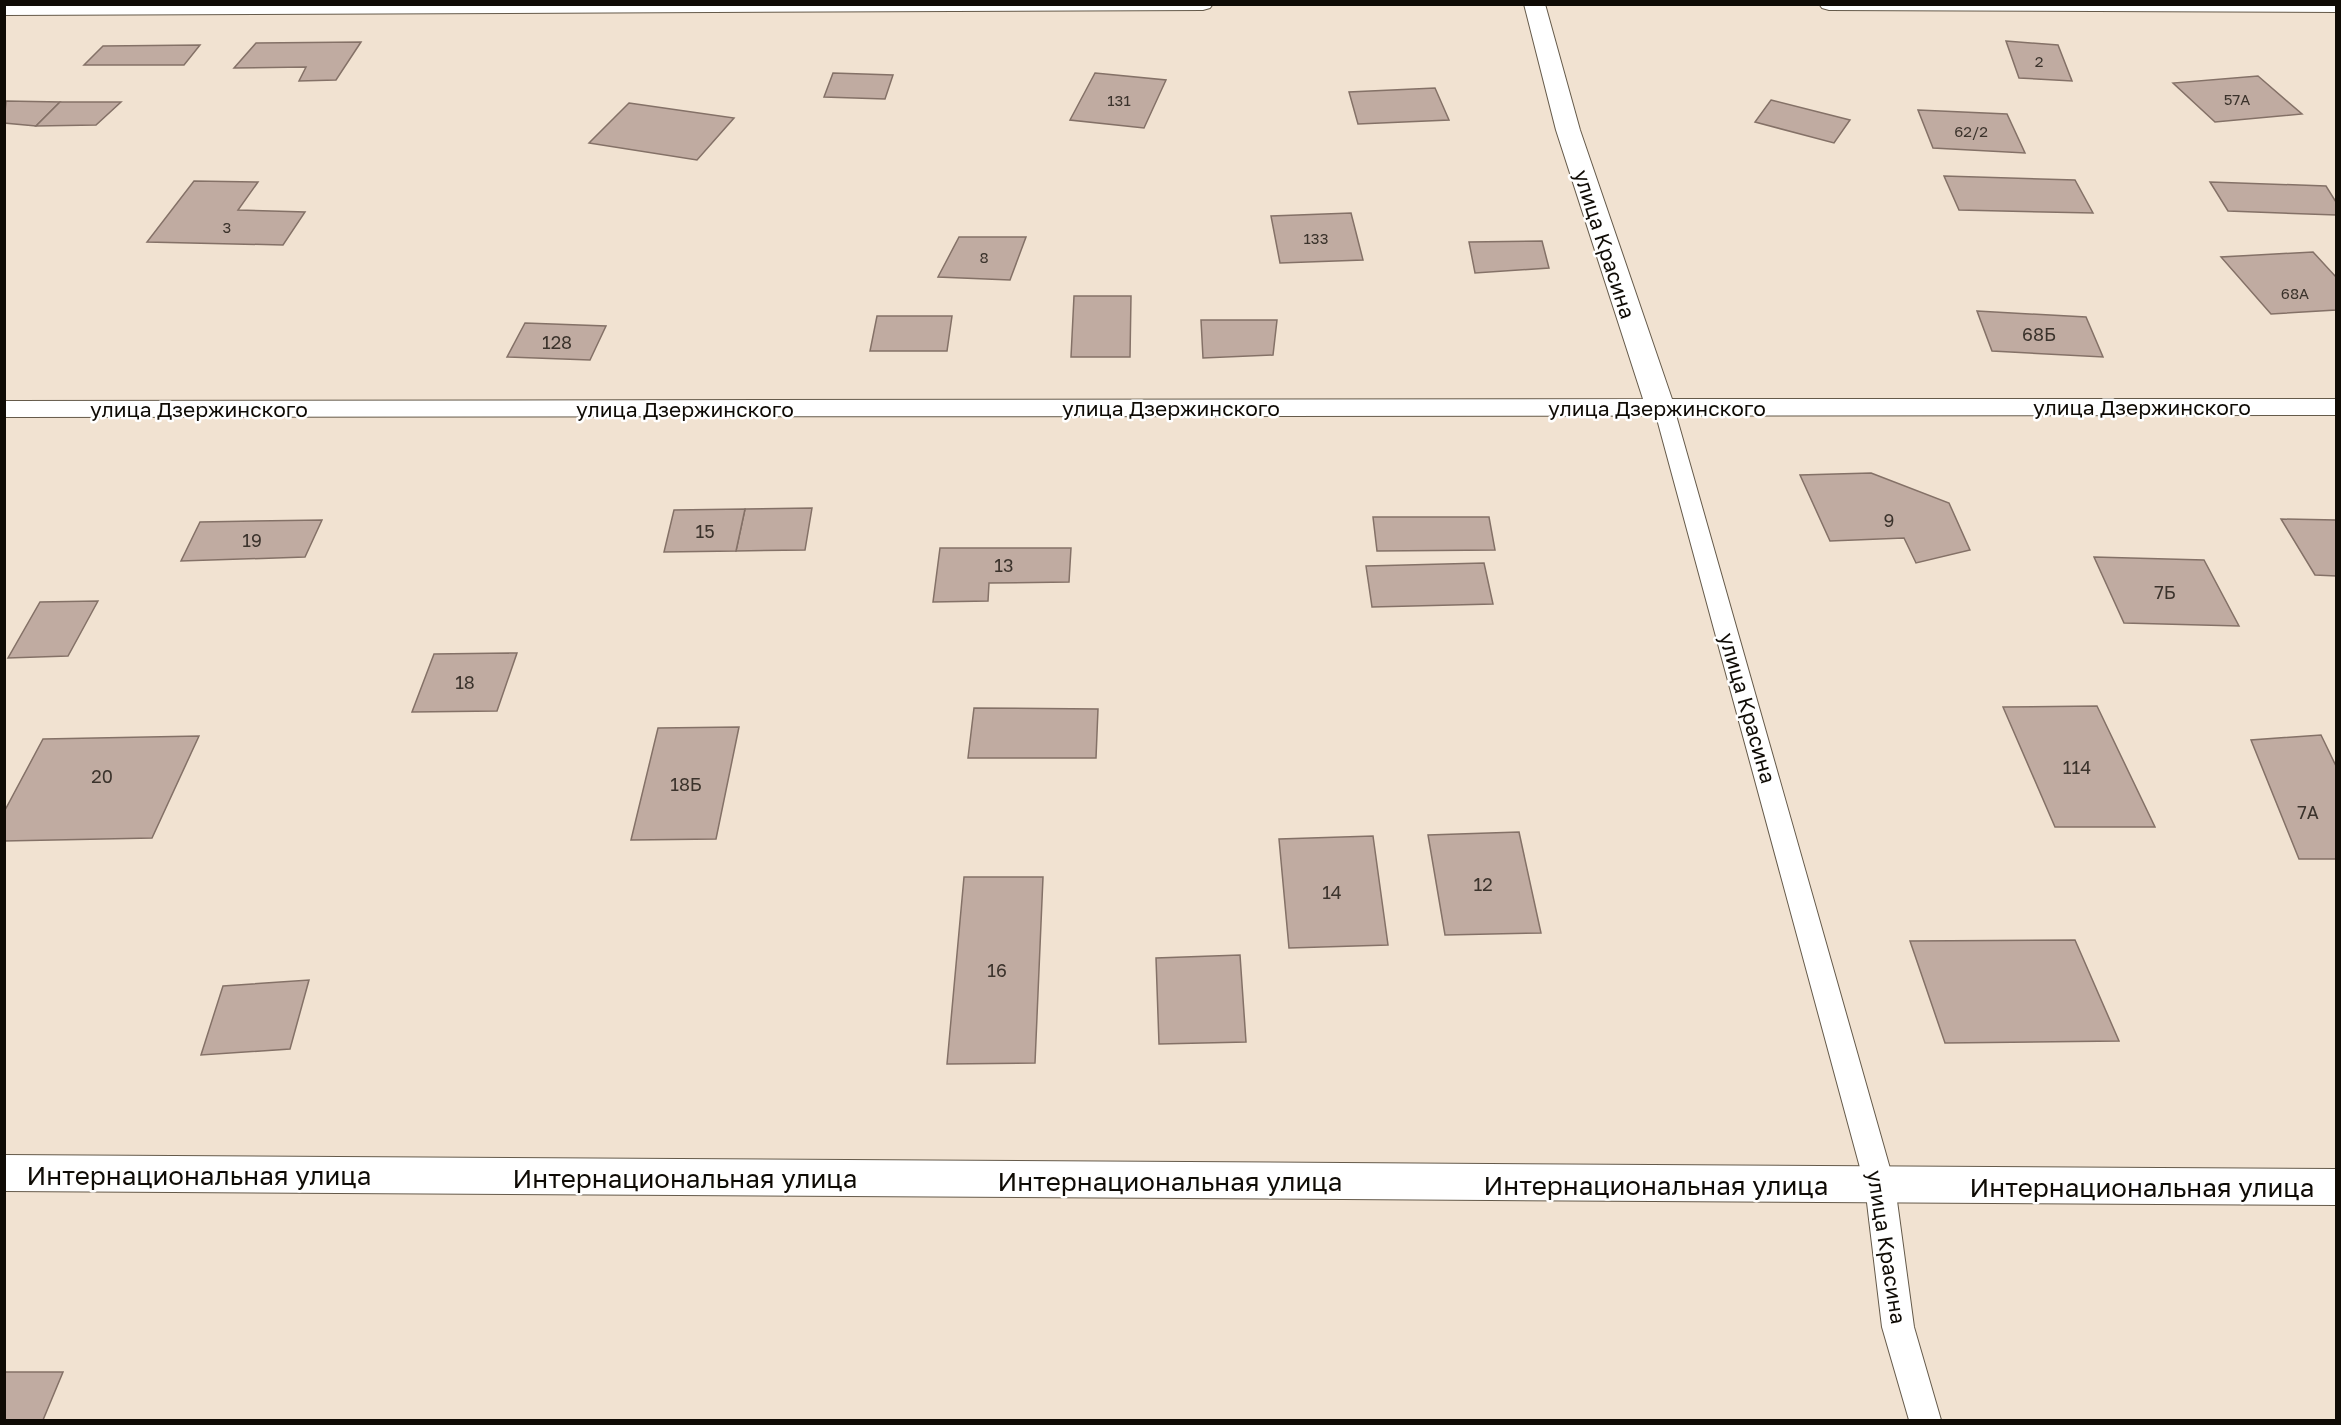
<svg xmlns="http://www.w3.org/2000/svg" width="2341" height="1425" font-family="'Golos Text',sans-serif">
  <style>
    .building { fill: #c0aba1; stroke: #847167; stroke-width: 1.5 }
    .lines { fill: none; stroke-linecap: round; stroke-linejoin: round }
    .service-casing { stroke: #655a4a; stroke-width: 2 }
    .minor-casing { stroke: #655a4a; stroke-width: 2 }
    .service { fill: #fff; fill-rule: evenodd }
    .minor { fill: #fff; fill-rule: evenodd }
    .labels { text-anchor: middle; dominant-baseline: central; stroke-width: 5; stroke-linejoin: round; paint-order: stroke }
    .far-number-label { font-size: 15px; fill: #3b332c }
    .number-label { font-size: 18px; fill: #3b332c }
    .street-label { font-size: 21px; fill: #0f0b05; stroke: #fff }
    .near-street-label { font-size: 26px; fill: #0f0b05; stroke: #fff }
  </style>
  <rect width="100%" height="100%" fill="#f1e2d1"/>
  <!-- building -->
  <g class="building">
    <polygon points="2006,41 2058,45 2072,81 2019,78"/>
    <polygon points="361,42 336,80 299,81 306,67 234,68 256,43"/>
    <polygon points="200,45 184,65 84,65 103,46"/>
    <polygon points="833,73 893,75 885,99 824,97"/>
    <polygon points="1095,73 1166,80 1144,128 1070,120"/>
    <polygon points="2258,76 2302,114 2215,122 2173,83"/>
    <polygon points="1435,88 1449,120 1358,124 1349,92"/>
    <polygon points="1771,100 1850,120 1834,143 1755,122"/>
    <polygon points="6,101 60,102 36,126 4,123"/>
    <polygon points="60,102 121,102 96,125 36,126"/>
    <polygon points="629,103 734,118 697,160 589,143"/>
    <polygon points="1918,110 2007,114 2025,153 1933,148"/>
    <polygon points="1944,176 2075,180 2093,213 1959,210"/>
    <polygon points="194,181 258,182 238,210 305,212 283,245 147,242"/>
    <polygon points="2210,182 2326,186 2336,202 2336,215 2228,211"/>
    <polygon points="1351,213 1363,260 1280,263 1271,216"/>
    <polygon points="959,237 1026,237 1010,280 938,277"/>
    <polygon points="1542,241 1549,268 1475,273 1469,242"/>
    <polygon points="2313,252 2336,277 2336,310 2271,314 2221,257"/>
    <polygon points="1074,296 1131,296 1130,357 1071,357"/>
    <polygon points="1977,311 2086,317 2103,357 1992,351"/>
    <polygon points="877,316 952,316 947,351 870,351"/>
    <polygon points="1201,320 1277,320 1273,355 1203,358"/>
    <polygon points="525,323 606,326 590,360 507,357"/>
    <polygon points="1871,473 1949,503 1970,550 1916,563 1904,538 1830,541 1800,475"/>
    <polygon points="812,508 805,550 736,551 745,509"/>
    <polygon points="745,509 736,551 664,552 674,510"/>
    <polygon points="1373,517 1489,517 1495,550 1377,551"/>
    <polygon points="2281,519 2336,520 2336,576 2315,575"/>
    <polygon points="322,520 305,557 181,561 200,522"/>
    <polygon points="940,548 1071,548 1069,582 989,583 988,601 933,602"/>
    <polygon points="2094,557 2204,560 2239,626 2124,623"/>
    <polygon points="1484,563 1493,604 1372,607 1366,566"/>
    <polygon points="98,601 68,656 8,658 40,602"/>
    <polygon points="517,653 497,711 412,712 434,654"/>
    <polygon points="2097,706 2155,827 2055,827 2003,707"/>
    <polygon points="974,708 1098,709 1096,758 968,758"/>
    <polygon points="739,727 716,839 631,840 658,728"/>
    <polygon points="2321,735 2336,766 2336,859 2299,859 2251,740"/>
    <polygon points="199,736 152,838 4,841 4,812 43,739"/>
    <polygon points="1519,832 1541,933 1445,935 1428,835"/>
    <polygon points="1373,836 1388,945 1289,948 1279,839"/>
    <polygon points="964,877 1043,877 1035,1063 947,1064"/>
    <polygon points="2075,940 2119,1041 1945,1043 1910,941"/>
    <polygon points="1240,955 1246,1042 1159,1044 1156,958"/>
    <polygon points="309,980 290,1049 201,1055 223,986"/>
    <polygon points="4,1372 63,1372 43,1420 4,1420"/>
  </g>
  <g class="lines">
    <!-- service casing -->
    <g class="service-casing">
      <polygon id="service" points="1664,402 1671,404 1674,408 1895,1186 1914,1327 1941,1420 1909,1420 1882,1327 1865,1186 1654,408 1657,404"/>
    </g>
    <!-- minor casing -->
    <g class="minor-casing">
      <g id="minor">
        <polygon points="4,4 1213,4 1210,8 1203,10 4,15"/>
        <polygon points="1524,4 1545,4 1580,130 1672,399 2336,399 2336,415 4,417 4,401 1643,399 1556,130"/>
        <polygon points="1819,4 2336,4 2336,12 1829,10 1822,8"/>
        <polygon points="4,1155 2336,1169 2336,1205 4,1191"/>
      </g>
    </g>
    <!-- service -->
    <use href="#service" class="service"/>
    <!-- minor -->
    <use href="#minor" class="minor"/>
  </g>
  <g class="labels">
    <!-- far-number labels -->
    <g class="far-number-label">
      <text x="2039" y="61">2</text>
      <text x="2237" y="99">57А</text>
      <text x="1119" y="100">131</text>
      <text x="1971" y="131">62/2</text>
      <text x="227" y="227">3</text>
      <text x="1316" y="238">133</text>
      <text x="984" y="257">8</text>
      <text x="2295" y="293">68А</text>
    </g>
    <!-- number labels -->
    <g class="number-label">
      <text x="2039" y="334">68Б</text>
      <text x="557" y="342">128</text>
      <text x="1889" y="520">9</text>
      <text x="705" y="531">15</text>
      <text x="252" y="540">19</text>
      <text x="1004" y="565">13</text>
      <text x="2165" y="592">7Б</text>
      <text x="465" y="682">18</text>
      <text x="2077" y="767">114</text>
      <text x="102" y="776">20</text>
      <text x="686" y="784">18Б</text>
      <text x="2308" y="812">7А</text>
      <text x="1483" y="884">12</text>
      <text x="1332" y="892">14</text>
      <text x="997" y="970">16</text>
    </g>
    <!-- street labels -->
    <g class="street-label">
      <text transform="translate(1605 244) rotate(72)">улица Красина</text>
      <text x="2142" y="407">улица Дзержинского</text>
      <text x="1171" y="408">улица Дзержинского</text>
      <text x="1657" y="408">улица Дзержинского</text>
      <text x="199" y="409">улица Дзержинского</text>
      <text x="685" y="409">улица Дзержинского</text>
      <text transform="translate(1748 708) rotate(74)">улица Красина</text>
      <text transform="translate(1887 1247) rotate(81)">улица Красина</text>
    </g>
    <!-- near-street labels -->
    <g class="near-street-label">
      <text x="199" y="1175">Интернациональная улица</text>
      <text x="685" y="1178">Интернациональная улица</text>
      <text x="1170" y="1181">Интернациональная улица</text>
      <text x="1656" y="1185">Интернациональная улица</text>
      <text x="2142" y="1187">Интернациональная улица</text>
    </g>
  </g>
  <!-- border -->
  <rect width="2341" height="1425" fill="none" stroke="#0f0b05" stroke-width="12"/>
</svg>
